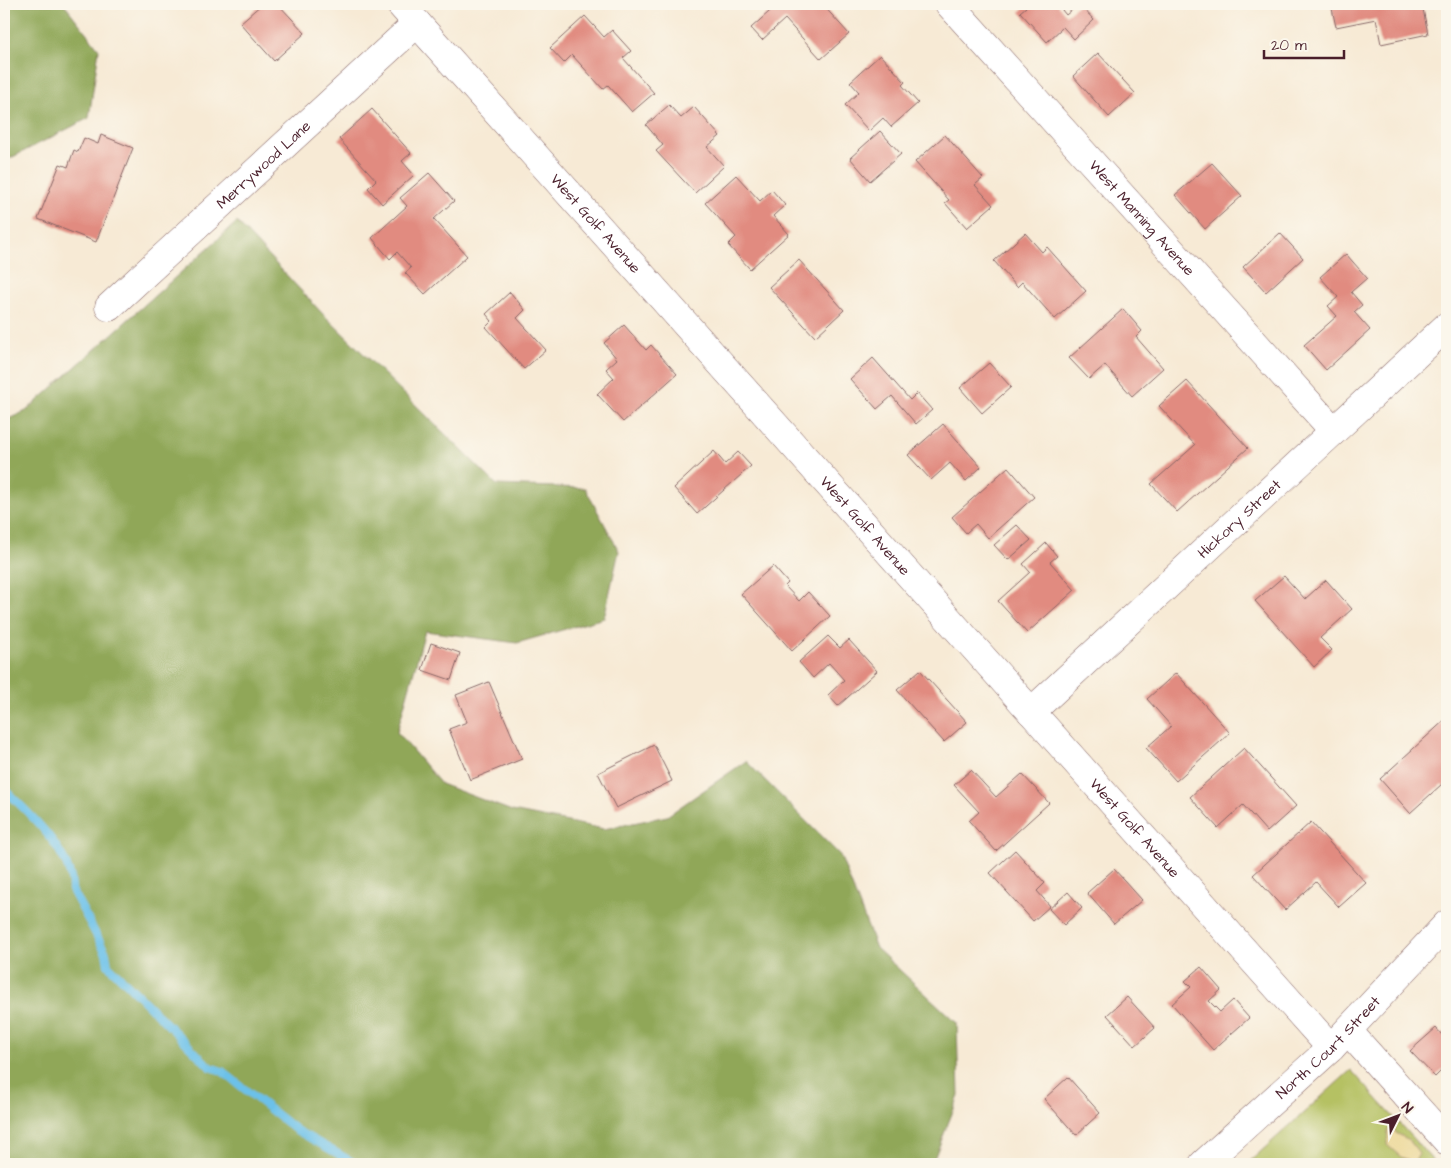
<svg xmlns="http://www.w3.org/2000/svg" width="1451" height="1168" font-family="'Architects Daughter',sans-serif">
  <style>
    .green { fill: #b5c163; stroke: #807047 }
    .forest { fill: #90a759; stroke: #6d6342 }
    .sand { fill: #eeda9e; stroke: #9c7c64 }
    .lines { fill: none; stroke-linecap: round; stroke-linejoin: round }
    .stream { stroke: #6cc1e9; stroke-width: 8 }
    .building { fill: #e18b80 }
    .minor-casing { stroke: #876666; stroke-width: 29 }
    .major-casing { stroke: #876666; stroke-width: 29 }
    .minor { stroke: #fff; stroke-width: 28 }
    .major { stroke: #fff; stroke-width: 28 }
    .labels { text-anchor: middle; dominant-baseline: central; stroke-width: 5; stroke-linejoin: round; paint-order: stroke }
    .street-label { font-size: 15px; fill: #4a1f2b; stroke: #fbf7ec }
  </style>
  <rect width="100%" height="100%" fill="#fbf7ec"/>
  <filter id="ink" filterUnits="userSpaceOnUse"><feTurbulence type="fractalNoise" baseFrequency=".02" numOctaves="2"/><feDisplacementMap in="SourceGraphic" scale="10" xChannelSelector="R" yChannelSelector="G"/><feConvolveMatrix kernelMatrix="1 2 1 2 8 2 1 2 1" color-interpolation-filters="sRGB"/></filter>
  <filter id="wash" filterUnits="userSpaceOnUse"><feTurbulence type="fractalNoise" baseFrequency=".0096" numOctaves="4" result="noise"/><feDisplacementMap in="SourceGraphic" scale="20" xChannelSelector="R" yChannelSelector="G"/><feGaussianBlur stdDeviation="1.12" result="paint"/><feColorMatrix in="noise" values="0 0 0 0 0 0 0 0 0 0 0 0 0 0 0 0 0 1.4 0 .05"/><feComposite in="paint" operator="in"/></filter>
  <g filter="url(#wash)">
    <rect width="100%" height="100%" fill="#f7ead5"/>
    <!-- green -->
    <polygon class="green" points="1351,1070 1436,1164 1247,1164"/>
    <!-- forest -->
    <g class="forest">
      <polygon points="4,4 64,4 99,49 89,118 5,161"/>
      <polygon points="237,222 321,312 497,485 585,488 619,551 604,618 517,643 425,631 397,732 441,784 512,811 604,829 667,816 746,761 840,855 876,948 957,1023 959,1096 932,1164 4,1164 4,421 26,411"/>
    </g>
    <!-- sand -->
    <polygon class="sand" points="1394,1129 1396,1133 1409,1140 1419,1153 1414,1162 1401,1157 1387,1145 1388,1130"/>
    <g class="lines">
      <!-- stream -->
      <path class="stream" d="M 4,789 C 29,813 73,853 72,890 L 106,953 L 108,965 L 210,1067 L 222,1071 L 296,1130 L 356,1164"/>
    </g>
    <g id="blocks">
      <!-- building -->
      <g class="building">
        <polygon points="262,4 278,4 305,33 274,61 240,23"/>
        <polygon points="778,4 822,4 849,34 821,59 785,19 762,40 751,28"/>
        <polygon points="1023,4 1057,4 1066,15 1079,4 1094,20 1074,39 1063,27 1047,42 1020,12 1026,7"/>
        <polygon points="1331,4 1422,4 1428,34 1381,44 1376,19 1336,27"/>
        <polygon points="585,16 604,37 612,30 631,51 623,58 654,93 632,112 608,85 603,89 572,55 564,63 550,48"/>
        <polygon points="1098,53 1135,93 1109,117 1073,76"/>
        <polygon points="880,55 905,82 902,85 918,103 891,127 883,118 869,131 845,105 859,92 850,82"/>
        <polygon points="669,105 681,118 694,107 720,136 707,147 724,166 695,193 656,151 663,145 646,125"/>
        <polygon points="372,109 411,153 402,161 414,175 382,204 368,188 376,180 339,139"/>
        <polygon points="880,131 901,154 870,181 850,158"/>
        <polygon points="101,135 133,148 96,242 38,219 60,164 68,167 74,150 78,152 84,138 98,144"/>
        <polygon points="945,135 983,178 975,185 993,205 967,228 945,203 949,200 915,162"/>
        <polygon points="1212,163 1242,196 1205,229 1175,195"/>
        <polygon points="429,173 454,201 434,219 467,256 425,294 405,273 411,268 397,252 390,259 372,238 407,206 400,198"/>
        <polygon points="736,175 760,201 772,190 785,205 773,216 789,234 750,269 728,245 736,237 705,203"/>
        <polygon points="1025,233 1042,252 1047,247 1086,291 1055,319 1022,282 1017,287 994,261"/>
        <polygon points="1280,233 1303,258 1266,292 1243,267"/>
        <polygon points="1346,254 1367,278 1351,292 1362,305 1354,312 1370,330 1326,370 1304,345 1337,316 1328,306 1338,297 1320,277"/>
        <polygon points="799,260 844,310 815,337 769,287"/>
        <polygon points="510,292 525,310 517,318 546,350 524,369 486,327 492,321 486,314"/>
        <polygon points="1123,309 1142,331 1136,337 1163,368 1132,396 1105,365 1089,379 1069,358"/>
        <polygon points="624,325 646,350 651,345 677,374 623,422 597,394 614,378 606,369 617,359 604,343"/>
        <polygon points="873,358 910,400 917,393 932,410 916,424 892,396 877,409 850,379"/>
        <polygon points="989,363 1011,387 982,413 960,388"/>
        <polygon points="1187,381 1248,448 1177,512 1151,484 1195,445 1159,406"/>
        <polygon points="943,424 981,467 966,481 950,463 931,480 908,455"/>
        <polygon points="714,451 725,464 738,452 751,466 697,514 674,488"/>
        <polygon points="1008,467 1034,497 988,538 976,524 966,533 952,517"/>
        <polygon points="1017,525 1031,540 1008,560 994,545"/>
        <polygon points="1046,543 1057,556 1050,562 1075,590 1027,633 998,601 1030,572 1023,564"/>
        <polygon points="773,566 788,583 785,586 799,601 808,592 830,616 792,651 741,594"/>
        <polygon points="1284,576 1305,599 1326,580 1352,609 1320,638 1332,650 1314,667 1255,601"/>
        <polygon points="828,636 840,648 849,640 877,671 838,706 828,695 844,680 829,663 813,678 799,662"/>
        <polygon points="431,643 460,653 451,680 422,670"/>
        <polygon points="920,670 967,722 944,742 897,690"/>
        <polygon points="1176,673 1230,733 1176,781 1146,748 1171,726 1147,699"/>
        <polygon points="489,682 522,759 470,780 449,729 467,722 456,695"/>
        <polygon points="1447,718 1447,787 1446,788 1442,784 1410,813 1380,779"/>
        <polygon points="654,745 672,781 616,808 598,773"/>
        <polygon points="1244,748 1296,806 1267,832 1243,805 1218,828 1190,797"/>
        <polygon points="971,770 996,797 1022,774 1049,803 996,851 969,821 979,812 954,785"/>
        <polygon points="1311,822 1366,883 1339,907 1316,882 1285,910 1253,875"/>
        <polygon points="1015,850 1045,883 1037,891 1050,906 1033,921 990,873"/>
        <polygon points="1114,869 1142,900 1114,924 1087,893"/>
        <polygon points="1068,892 1082,908 1064,925 1049,909"/>
        <polygon points="1201,967 1221,990 1209,1001 1220,1012 1233,1000 1249,1018 1213,1050 1172,1004 1191,987 1185,981"/>
        <polygon points="1127,997 1155,1028 1135,1046 1107,1015"/>
        <polygon points="1436,1028 1442,1035 1447,1031 1447,1074 1443,1069 1435,1077 1410,1051"/>
        <polygon points="1068,1077 1100,1113 1076,1135 1044,1099"/>
      </g>
    </g>
  </g>
  <g filter="url(#ink)">
    <use href="#blocks" fill-opacity="0" stroke="#876666" stroke-width="1"/>
    <g class="lines">
      <!-- minor casing -->
      <g class="minor-casing">
        <g id="minor">
          <path id="s1" d="M 400,4 L 1331,1048"/>
          <path id="s2" d="M 949,4 L 1334,431"/>
          <path id="s3" d="M 109,307 L 417,23"/>
          <path id="s4" d="M 1031,712 L 1447,326"/>
          <polyline points="1348,1031 1447,1141"/>
        </g>
      </g>
      <!-- major casing -->
      <g class="major-casing">
        <g id="major">
          <path id="s5" d="M 1203,1164 L 1331,1048 L 1447,924"/>
        </g>
      </g>
      <!-- minor -->
      <use href="#minor" class="minor"/>
      <!-- major -->
      <use href="#major" class="major"/>
    </g>
  </g>
  <g class="labels">
    <!-- street labels -->
    <g class="street-label">
      <text stroke="none"><textPath href="#s3" startOffset="210">Merrywood Lane</textPath></text>
      <text stroke="none"><textPath href="#s2" startOffset="288">West Manning Avenue</textPath></text>
      <text stroke="none"><textPath href="#s1" startOffset="294">West Golf Avenue</textPath></text>
      <text stroke="none"><textPath href="#s4" startOffset="284">Hickory Street</textPath></text>
      <text stroke="none"><textPath href="#s1" startOffset="699">West Golf Avenue</textPath></text>
      <text stroke="none"><textPath href="#s1" startOffset="1104">West Golf Avenue</textPath></text>
      <text stroke="none"><textPath href="#s5" startOffset="171">North Court Street</textPath></text>
    </g>
  </g>
  <!-- margin -->
  <rect width="1451" height="1168" fill="none" stroke="#fbf7ec" stroke-width="20"/>
  <!-- north arrow -->
  <g transform="translate(1398 1116) rotate(48)" stroke="#fbf7ec" stroke-width="4" paint-order="stroke">
  <path d="M0-4L9 19L0 12L-9 19Z" fill="#4a1f2b"/>
  <text y="-8" font-size="14" font-weight="bold" text-anchor="middle" fill="#4a1f2b">N</text>
  </g>
  <!-- scale -->
  <path d="M1264 50v8h80v-8" fill="none" stroke="#4a1f2b" stroke-width="2.5"/>
  <text x="1271" y="50" font-size="15" fill="#4a1f2b" stroke="#fbf7ec" stroke-width="4" paint-order="stroke">20 m</text>
</svg>
